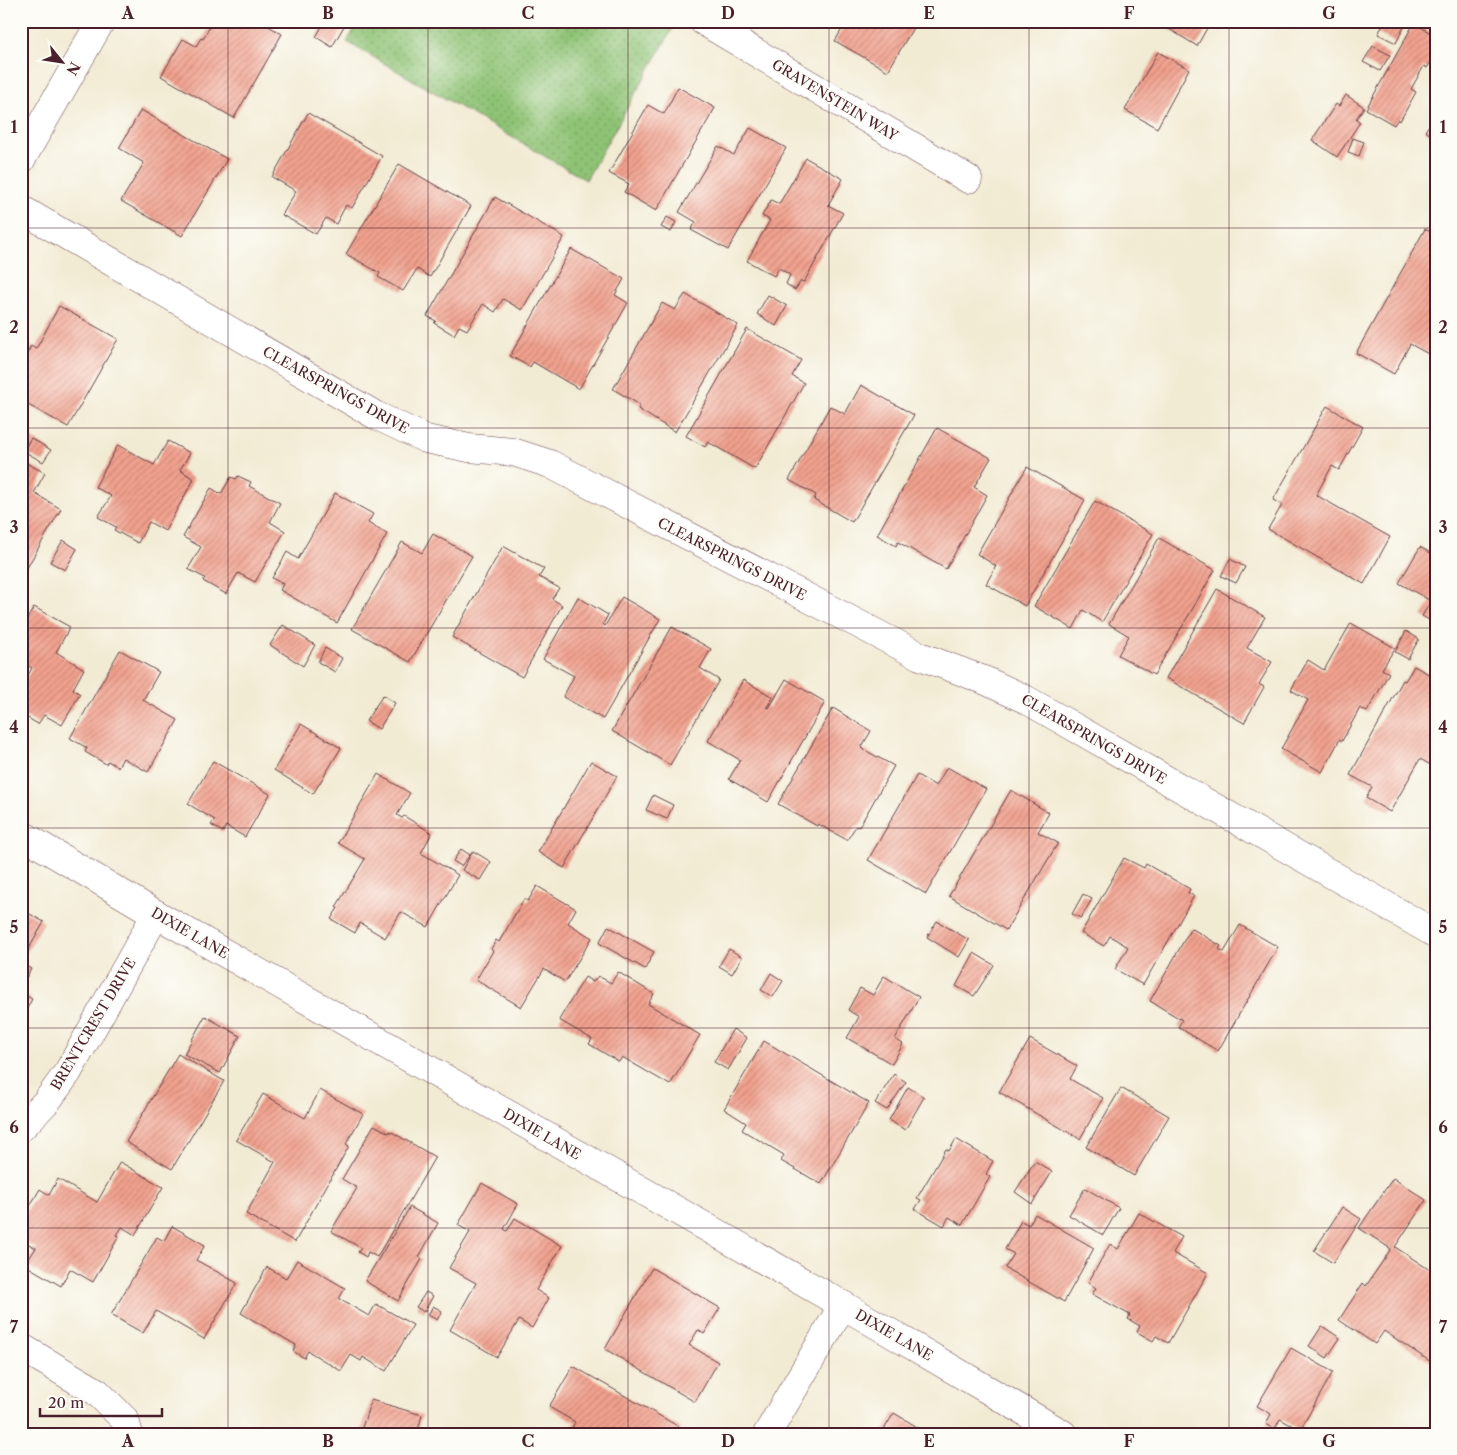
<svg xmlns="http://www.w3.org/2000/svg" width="1457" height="1455" font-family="'Libre Caslon Text',serif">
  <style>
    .grass { fill: url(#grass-dots); stroke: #6c7150 }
    .building { fill: url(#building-hatch) }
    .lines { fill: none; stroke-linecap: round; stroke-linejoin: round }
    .minor-casing { stroke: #633e44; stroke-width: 29 }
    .minor { stroke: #fff; stroke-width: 28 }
    .grid { fill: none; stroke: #4a1f2b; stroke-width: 1; stroke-opacity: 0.55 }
    .labels { text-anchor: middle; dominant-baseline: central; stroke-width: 4; stroke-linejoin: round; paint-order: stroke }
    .street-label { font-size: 14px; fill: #4a1f2b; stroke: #fdfcf7 }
    .neatline { fill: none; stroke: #4a1f2b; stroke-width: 2 }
    .grid-label { font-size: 16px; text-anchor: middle; font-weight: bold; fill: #4a1f2b }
  </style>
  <defs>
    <pattern id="grass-dots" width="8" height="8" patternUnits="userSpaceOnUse" patternTransform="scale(1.25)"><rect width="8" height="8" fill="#8ec375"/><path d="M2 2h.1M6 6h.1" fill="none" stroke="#769e60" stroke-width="1.8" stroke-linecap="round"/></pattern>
    <pattern id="building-hatch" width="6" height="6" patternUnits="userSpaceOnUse" patternTransform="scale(1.25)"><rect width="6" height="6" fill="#f2a28f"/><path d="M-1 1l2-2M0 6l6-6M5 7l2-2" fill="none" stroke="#c68375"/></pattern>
  </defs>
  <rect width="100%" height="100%" fill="#fdfcf7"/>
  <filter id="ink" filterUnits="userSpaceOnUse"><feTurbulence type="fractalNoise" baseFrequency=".02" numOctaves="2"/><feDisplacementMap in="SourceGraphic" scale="10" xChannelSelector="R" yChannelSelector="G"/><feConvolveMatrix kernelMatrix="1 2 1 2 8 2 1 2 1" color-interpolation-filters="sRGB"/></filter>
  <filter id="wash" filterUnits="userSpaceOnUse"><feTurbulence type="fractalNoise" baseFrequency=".0096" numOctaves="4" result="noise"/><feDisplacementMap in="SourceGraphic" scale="20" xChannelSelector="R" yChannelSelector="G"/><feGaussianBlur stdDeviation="1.12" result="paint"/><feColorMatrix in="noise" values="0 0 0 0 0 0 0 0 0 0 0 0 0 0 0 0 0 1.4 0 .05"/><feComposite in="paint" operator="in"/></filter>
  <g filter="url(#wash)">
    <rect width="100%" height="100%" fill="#f2ebd4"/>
    <!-- grass -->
    <polygon class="grass" points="359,21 677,21 586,180 347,42"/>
    <g id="blocks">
      <!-- building -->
      <g class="building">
        <polygon points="213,21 260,21 282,34 234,118 161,76 183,39 196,46 201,38 203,39"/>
        <polygon points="325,21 336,21 344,26 332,47 316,37"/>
        <polygon points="841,21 917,21 888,71 835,41 845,24"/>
        <polygon points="1156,21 1211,21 1197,46"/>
        <polygon points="1385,21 1392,21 1404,27 1396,43 1378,34"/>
        <polygon points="1419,21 1436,21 1436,31"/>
        <polygon points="1414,23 1436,36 1436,54 1427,68 1424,66 1411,89 1416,92 1400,121 1398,119 1394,125 1366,109"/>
        <polygon points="1373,46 1390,55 1380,71 1363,62"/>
        <polygon points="1158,52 1189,69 1157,128 1125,110"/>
        <polygon points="678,87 715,108 656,211 624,192 629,184 609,173 648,105 664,114"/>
        <polygon points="1346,95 1364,107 1356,119 1360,122 1337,157 1312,140 1336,104 1339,106"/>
        <polygon points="141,110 227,159 182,236 121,201 144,163 119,148"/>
        <polygon points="308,113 382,156 352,208 346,205 336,224 326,218 316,234 282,215 296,191 272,177"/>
        <polygon points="1436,115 1436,138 1425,131"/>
        <polygon points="750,128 786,148 728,250 691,230 696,222 679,212 718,146 734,155"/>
        <polygon points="1353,138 1364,142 1359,156 1348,152"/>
        <polygon points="806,158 843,179 828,205 843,213 804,282 801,281 795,290 786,284 790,275 779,268 774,276 747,261 770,220 762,216 771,200 779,204"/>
        <polygon points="399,164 471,206 430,277 417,269 403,291 378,277 380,273 346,254"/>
        <polygon points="495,197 564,237 522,310 503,299 495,312 483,304 467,330 459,326 454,335 434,323 436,321 427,316"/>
        <polygon points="667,217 676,222 671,232 661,227"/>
        <polygon points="1425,229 1436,235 1436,349 1432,356 1410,344 1394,374 1356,353"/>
        <polygon points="571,249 624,279 615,295 628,303 579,389 533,362 530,367 510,356"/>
        <polygon points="685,294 738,325 675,432 638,409 640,405 613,389 662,303 675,310"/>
        <polygon points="768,295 787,306 776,326 757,314"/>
        <polygon points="59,306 118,339 68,427 21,401 21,352 27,354 31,346 36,349"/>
        <polygon points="747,329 801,360 792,376 804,383 755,469 708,442 705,447 686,436"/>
        <polygon points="861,385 914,415 852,522 814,500 816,495 789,480 830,406 845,414"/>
        <polygon points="1327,406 1363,427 1339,470 1332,466 1316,495 1390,537 1364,584 1268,529 1282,505 1273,500"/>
        <polygon points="937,428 991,458 974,487 987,495 946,569 898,542 896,546 877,535"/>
        <polygon points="31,438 51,450 43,462 23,451"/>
        <polygon points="168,441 190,453 180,470 194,479 165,531 149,522 138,543 114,530 116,527 98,517 111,496 95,487 118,445 154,465"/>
        <polygon points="21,460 45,473 34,493 61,509 21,578"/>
        <polygon points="1027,467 1085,500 1025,606 986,584 996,566 977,554"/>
        <polygon points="238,476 251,482 249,486 280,503 270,522 285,531 255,582 238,573 226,594 203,581 205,578 188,569 201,547 183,537 211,488 221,494 231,477 236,479"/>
        <polygon points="335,493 373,514 368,523 387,534 337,623 280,590 283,584 272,578 287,552 298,559"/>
        <polygon points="1095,501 1153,534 1102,622 1083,610 1073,629 1034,606"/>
        <polygon points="433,534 472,556 410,662 352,629 402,542 422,553"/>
        <polygon points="1159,538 1215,570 1154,675 1118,655 1129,636 1109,624"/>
        <polygon points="63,540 77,549 65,570 50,562"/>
        <polygon points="503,546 544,569 539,577 559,588 552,599 562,605 522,677 452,637"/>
        <polygon points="1420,547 1436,556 1436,624 1422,616 1431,601 1399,583"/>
        <polygon points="1230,559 1245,567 1236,583 1221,576"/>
        <polygon points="1217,589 1265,617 1247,648 1272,662 1259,684 1264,687 1244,723 1166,678"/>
        <polygon points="578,597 608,615 603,624 605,626 622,597 660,619 603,719 563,697 574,676 543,659"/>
        <polygon points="34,607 70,627 56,652 84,669 73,689 80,694 62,725 44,715 38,724 21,714 21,676 26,679 32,668 21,662 21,629"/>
        <polygon points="1351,623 1395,648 1382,669 1389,673 1367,712 1360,708 1342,741 1340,739 1322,772 1281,749 1308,700 1291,690 1308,660 1324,670"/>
        <polygon points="283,625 315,645 303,666 270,645"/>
        <polygon points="672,627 711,649 700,668 719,680 670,765 612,731"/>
        <polygon points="1406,631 1419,639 1408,659 1395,652"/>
        <polygon points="325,648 342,658 335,672 318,662"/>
        <polygon points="120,650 159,672 143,700 178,720 148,772 123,758 118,767 108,761 106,764 85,752 87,748 70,738"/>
        <polygon points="1414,666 1436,678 1436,685 1430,695 1436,698 1436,768 1420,759 1390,812 1366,798 1372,787 1350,775 1403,680 1405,681"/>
        <polygon points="786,679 825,702 768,802 729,779 740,760 708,741 743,680 773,697 767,707 769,708"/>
        <polygon points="383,695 395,703 379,729 366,721"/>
        <polygon points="833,708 871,731 861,748 894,766 859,827 856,826 847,840 818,824 817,826 778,804"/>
        <polygon points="301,724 341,748 313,794 274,770"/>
        <polygon points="213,761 270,794 245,837 226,826 223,832 211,825 215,820 188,804"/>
        <polygon points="591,761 617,776 564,868 538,852"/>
        <polygon points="947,767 986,789 926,894 868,860 917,775 936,786"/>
        <polygon points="378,774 410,793 397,815 402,818 404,816 432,833 421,853 458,875 428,927 401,912 385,938 360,923 355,933 331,919 338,908 336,907 365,859 338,843"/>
        <polygon points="1011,790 1049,813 1038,832 1058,843 1006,930 949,896"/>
        <polygon points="653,795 673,805 667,819 646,810"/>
        <polygon points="1436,827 1436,841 1430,837"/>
        <polygon points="461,849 470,855 461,866 453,861"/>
        <polygon points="473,851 491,862 480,880 462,870"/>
        <polygon points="1124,858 1144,868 1146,864 1190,889 1188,893 1194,896 1143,985 1115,969 1128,947 1110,936 1104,946 1081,933"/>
        <polygon points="537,886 576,909 568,923 592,938 565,982 544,969 521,1007 476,980 493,951 491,949 496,940 499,942 524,899 528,901"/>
        <polygon points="1083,894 1092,899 1081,918 1072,914"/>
        <polygon points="21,909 44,922 23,959 21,958"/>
        <polygon points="937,921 969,940 959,957 927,937"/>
        <polygon points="1240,925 1278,947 1218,1051 1178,1027 1182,1020 1150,1001 1191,928 1221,946 1219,949 1224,952"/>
        <polygon points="608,926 654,952 645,969 599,943"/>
        <polygon points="729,949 742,957 732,974 719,966"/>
        <polygon points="974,953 994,965 974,996 956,986"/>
        <polygon points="21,963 31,969 21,987"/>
        <polygon points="618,972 654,994 648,1004 700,1035 670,1085 622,1057 619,1062 589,1044 592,1039 559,1020 585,977 593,982 598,976 611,983"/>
        <polygon points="771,973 783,981 773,997 761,990"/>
        <polygon points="884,976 919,997 895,1039 903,1044 892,1064 847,1038 859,1017 848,1010 860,988 873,995"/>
        <polygon points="21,993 32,999 23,1016 21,1015"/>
        <polygon points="205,1016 240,1036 220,1073 184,1054"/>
        <polygon points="733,1029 747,1038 728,1070 714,1062"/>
        <polygon points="1030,1039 1077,1066 1070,1079 1103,1098 1080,1139 999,1092"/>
        <polygon points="764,1041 869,1103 821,1184 781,1161 784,1155 742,1130 746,1123 724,1109"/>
        <polygon points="178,1054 224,1081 172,1169 126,1142"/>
        <polygon points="894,1074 906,1082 887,1110 875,1103"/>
        <polygon points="908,1087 924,1097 905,1130 889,1120"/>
        <polygon points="1121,1088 1169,1116 1134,1176 1086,1147"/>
        <polygon points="320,1090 363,1114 346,1144 349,1146 295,1242 246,1214 275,1162 236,1140 263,1094 305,1118"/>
        <polygon points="374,1125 389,1133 390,1131 435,1157 377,1257 368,1252 366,1257 358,1252 361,1248 331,1231 357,1188 342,1179"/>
        <polygon points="956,1139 993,1161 986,1174 990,1177 962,1225 949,1217 944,1226 915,1209 921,1200 917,1198 946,1149 949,1151"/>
        <polygon points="1035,1161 1052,1172 1032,1204 1015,1192"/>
        <polygon points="120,1162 163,1187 135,1235 122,1227 117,1235 119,1236 93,1282 70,1269 61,1286 25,1265 36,1248 21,1240 21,1221 40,1189 49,1195 58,1179 97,1202"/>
        <polygon points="1393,1178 1426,1200 1395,1247 1436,1274 1436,1355 1431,1362 1384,1331 1375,1344 1339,1320 1363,1283 1366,1286 1391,1249 1359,1228"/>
        <polygon points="482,1183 518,1204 504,1229 507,1231 515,1218 562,1246 536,1290 549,1298 532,1328 519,1320 497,1357 450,1330 476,1283 449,1268 470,1232 458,1225"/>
        <polygon points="1085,1188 1119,1208 1103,1235 1069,1215"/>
        <polygon points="410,1207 438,1223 419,1257 422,1259 398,1301 365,1281"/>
        <polygon points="1342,1207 1361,1219 1333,1263 1314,1251"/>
        <polygon points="1139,1213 1182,1237 1173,1253 1208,1273 1168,1343 1156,1336 1153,1341 1137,1332 1140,1326 1128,1319 1130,1315 1092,1294 1096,1288 1088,1283 1110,1244 1118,1249"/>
        <polygon points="1035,1214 1094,1248 1064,1302 1005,1268 1014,1254 1005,1249 1021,1221 1029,1225"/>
        <polygon points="172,1226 205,1245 196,1260 237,1283 204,1339 156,1311 143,1333 111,1315 157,1237 164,1241"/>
        <polygon points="297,1260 345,1288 339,1299 369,1316 376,1304 413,1325 386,1371 363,1357 361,1361 351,1355 341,1371 308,1351 304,1358 293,1351 296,1345 241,1313 267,1267 286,1278"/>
        <polygon points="652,1268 720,1308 704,1334 698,1330 689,1345 718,1362 695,1402 605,1349"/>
        <polygon points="426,1292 433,1296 424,1312 416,1307"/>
        <polygon points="433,1306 442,1311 437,1320 428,1315"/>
        <polygon points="1322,1326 1340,1338 1327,1358 1309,1346"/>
        <polygon points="1291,1348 1333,1372 1300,1430 1280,1419 1275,1429 1266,1424 1271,1414 1257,1406"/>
        <polygon points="573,1366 681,1428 678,1434 569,1434 575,1422 549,1407"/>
        <polygon points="371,1400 422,1415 417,1434 360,1434"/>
        <polygon points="894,1413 929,1434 881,1434"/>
      </g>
    </g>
  </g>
  <g filter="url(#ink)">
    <use href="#blocks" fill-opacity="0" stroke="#633e44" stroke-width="1"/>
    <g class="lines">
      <!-- minor casing -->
      <g class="minor-casing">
        <g id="minor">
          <polyline points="703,21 968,179"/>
          <polyline points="21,160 101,21"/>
          <polyline points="21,209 375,415 426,439 469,448 513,452 550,464 920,656 984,680 1025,699 1436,934"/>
          <polyline points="21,834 156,914 843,1305 1063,1434"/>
          <polyline points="21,1128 47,1101 68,1072 156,914"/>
          <polyline points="21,1347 97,1392 125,1420 129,1434"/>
          <polyline points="767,1434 843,1305"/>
        </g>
      </g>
      <!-- minor -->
      <use href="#minor" class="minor"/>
    </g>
  </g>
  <!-- grid -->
  <path class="grid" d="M 228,21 L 228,1434M 428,21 L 428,1434M 628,21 L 628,1434M 829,21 L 829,1434M 1029,21 L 1029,1434M 1229,21 L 1229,1434M 21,228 L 1436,228M 21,428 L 1436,428M 21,628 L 1436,628M 21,828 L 1436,828M 21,1028 L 1436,1028M 21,1228 L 1436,1228"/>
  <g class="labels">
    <!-- street labels -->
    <g class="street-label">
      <text transform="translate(835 100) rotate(31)">GRAVENSTEIN WAY</text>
      <text transform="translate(336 390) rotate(29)">CLEARSPRINGS DRIVE</text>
      <text transform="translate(732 559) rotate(27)">CLEARSPRINGS DRIVE</text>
      <text transform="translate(1094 739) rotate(30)">CLEARSPRINGS DRIVE</text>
      <text transform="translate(190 933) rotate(30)">DIXIE LANE</text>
      <text transform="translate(93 1024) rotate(-59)">BRENTCREST DRIVE</text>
      <text transform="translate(542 1134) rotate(30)">DIXIE LANE</text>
      <text transform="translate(894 1335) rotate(30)">DIXIE LANE</text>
    </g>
  </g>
  <!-- margin -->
  <rect width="1457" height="1455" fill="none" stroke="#fdfcf7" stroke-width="55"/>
  <!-- north arrow -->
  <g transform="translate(62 62) rotate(120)" stroke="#fdfcf7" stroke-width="4" paint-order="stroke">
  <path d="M0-4L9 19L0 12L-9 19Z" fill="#4a1f2b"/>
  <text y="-8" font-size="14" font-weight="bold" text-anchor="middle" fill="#4a1f2b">N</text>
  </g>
  <!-- scale -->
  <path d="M40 1408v8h122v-8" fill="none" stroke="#4a1f2b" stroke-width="2.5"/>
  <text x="48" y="1408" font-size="15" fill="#4a1f2b" stroke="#fdfcf7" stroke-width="4" paint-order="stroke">20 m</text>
  <rect x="28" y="28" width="1402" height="1400" class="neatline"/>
  <g class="grid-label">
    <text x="128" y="19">A</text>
    <text x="328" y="19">B</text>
    <text x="528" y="19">C</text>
    <text x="728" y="19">D</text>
    <text x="929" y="19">E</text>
    <text x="1129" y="19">F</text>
    <text x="1329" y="19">G</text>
    <text x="14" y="133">1</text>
    <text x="1443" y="133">1</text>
    <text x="14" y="333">2</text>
    <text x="1443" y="333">2</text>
    <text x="14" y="533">3</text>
    <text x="1443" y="533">3</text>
    <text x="14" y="733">4</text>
    <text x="1443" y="733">4</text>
    <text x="14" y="933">5</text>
    <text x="1443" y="933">5</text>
    <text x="14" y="1133">6</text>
    <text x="1443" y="1133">6</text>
    <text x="14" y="1333">7</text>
    <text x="1443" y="1333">7</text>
    <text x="128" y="1447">A</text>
    <text x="328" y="1447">B</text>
    <text x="528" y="1447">C</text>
    <text x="728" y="1447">D</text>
    <text x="929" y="1447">E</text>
    <text x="1129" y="1447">F</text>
    <text x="1329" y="1447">G</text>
  </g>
</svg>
